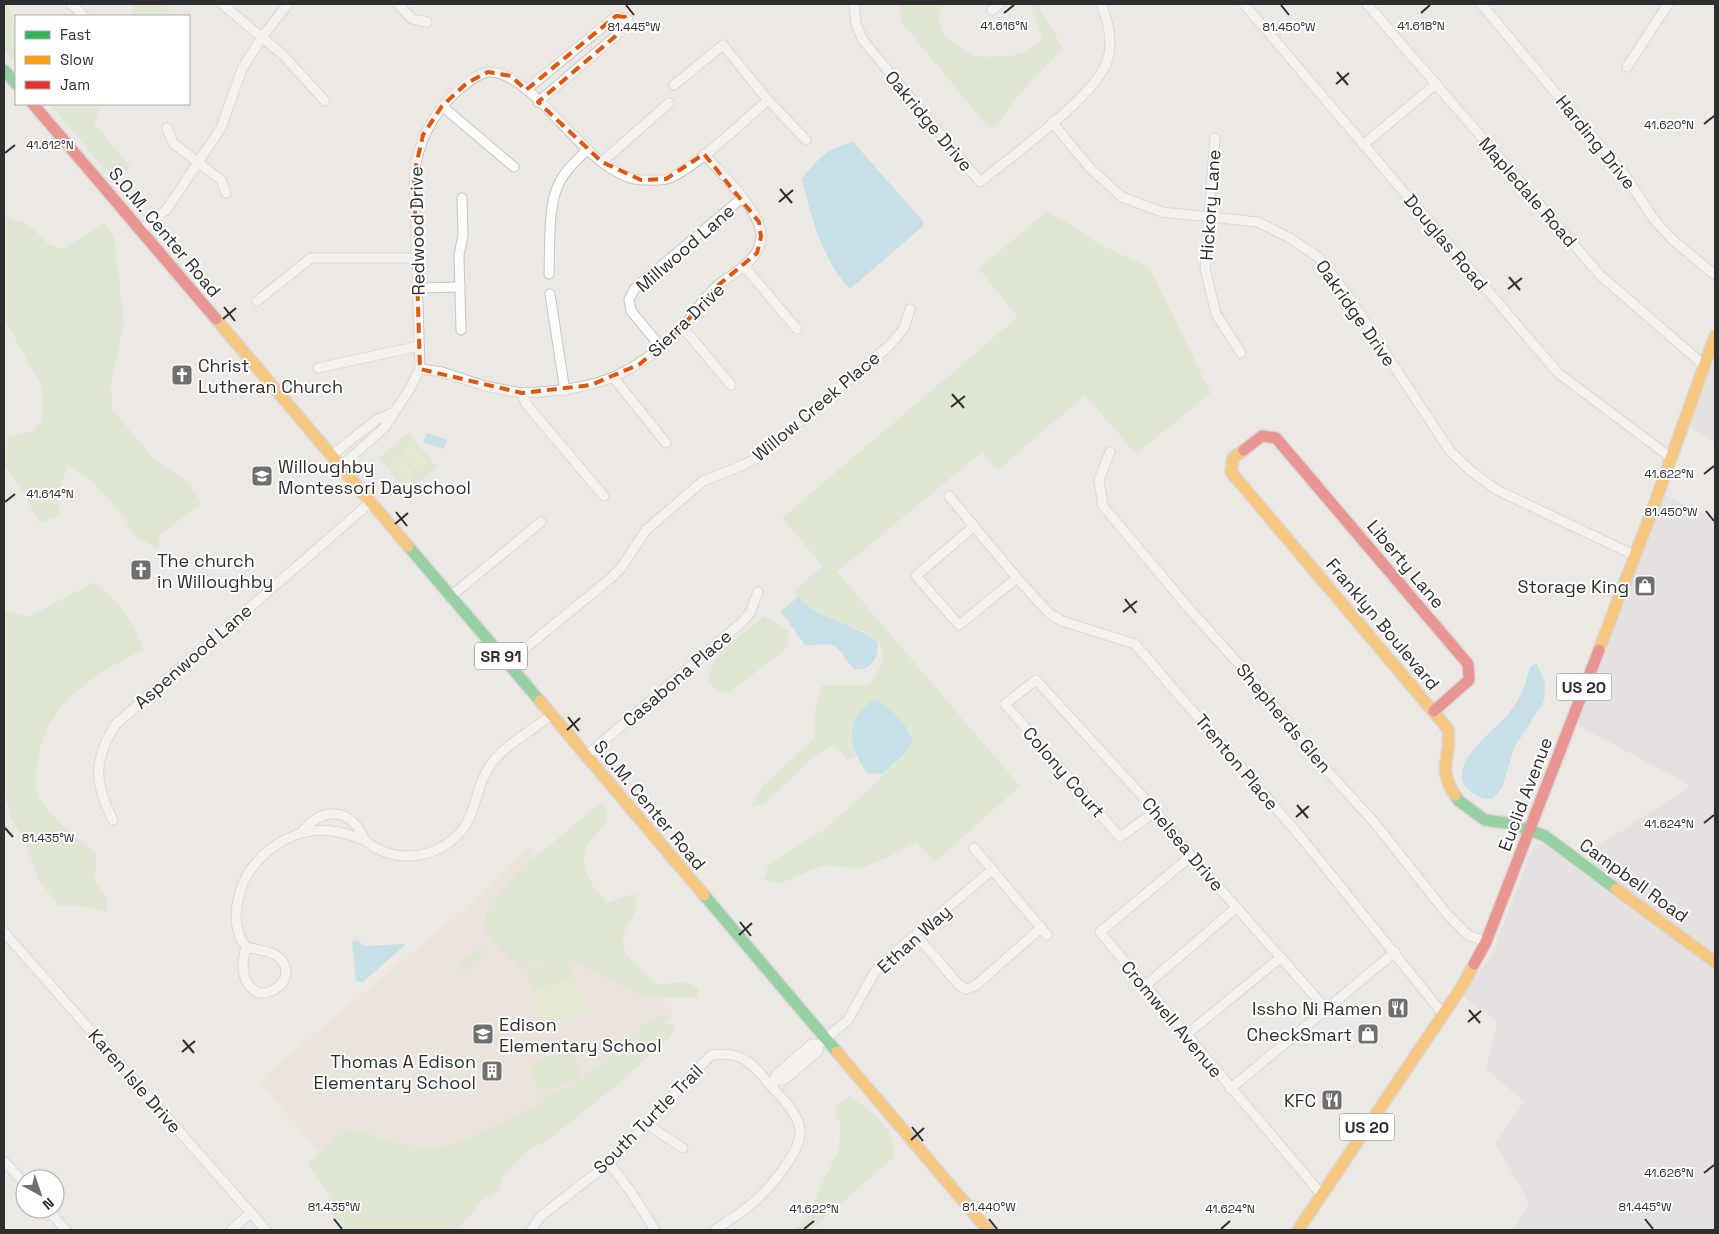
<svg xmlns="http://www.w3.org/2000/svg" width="1719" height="1234" font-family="'Space Grotesk',sans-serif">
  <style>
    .industrial { fill: #dcd9db }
    .education { fill: #e6e0d3 }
    .green { fill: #cee6be }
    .pitch { fill: #d9eabb }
    .water { fill: #99d6ec }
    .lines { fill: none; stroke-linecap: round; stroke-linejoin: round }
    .street-casing { stroke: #c5c4c5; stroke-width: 11 }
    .fast-casing { stroke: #c5c4c5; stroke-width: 14 }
    .slow-casing { stroke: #c5c4c5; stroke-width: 14 }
    .jam-casing { stroke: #c5c4c5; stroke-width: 14 }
    .street { stroke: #fcfcfb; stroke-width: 9 }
    .fast { stroke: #30b455; stroke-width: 11 }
    .slow { stroke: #ff9f0a; stroke-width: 11 }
    .jam { stroke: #e5322d; stroke-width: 11 }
    .marked { fill: none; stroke: #df570e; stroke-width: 4; stroke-dasharray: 10 6; stroke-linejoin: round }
    .ticks { fill: none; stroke: #2e2e2e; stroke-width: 2 }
    .labels { text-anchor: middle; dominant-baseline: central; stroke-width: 4; stroke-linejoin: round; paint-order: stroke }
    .shield { fill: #fff; stroke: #6d6d6d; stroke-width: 1 }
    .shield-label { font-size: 16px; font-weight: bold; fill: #2e2e2e }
    .street-label { font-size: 18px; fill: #2e2e2e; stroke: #fff }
    .poi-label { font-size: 18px; fill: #2e2e2e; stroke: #fff; text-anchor: end }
    .ticks-label { font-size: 12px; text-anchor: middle; fill: #2e2e2e; stroke: #fff; stroke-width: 4; stroke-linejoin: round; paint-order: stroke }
  </style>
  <rect width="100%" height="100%" fill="#ece8e4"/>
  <!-- industrial -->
  <g class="industrial">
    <polygon points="1715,357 1715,443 1694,430 1688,422"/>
    <polygon points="1662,494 1715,519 1715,1230 1514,1230 1529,1202 1495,1143 1524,1102 1486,1068 1498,1022 1461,995 1491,957 1534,845 1542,844 1572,863 1691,786 1576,724"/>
  </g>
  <!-- education -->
  <polygon class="education" points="529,845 675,1016 419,1230 385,1230 259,1081 463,910"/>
  <!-- green -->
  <g class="green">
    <polygon points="4,4 8,4 16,29 16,64 4,50"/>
    <polygon points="134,4 165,4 171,16 132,16"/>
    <polygon points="900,4 943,4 938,20 946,38 975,56 1004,57 1022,53 1043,39 1031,8 1032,4 1037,4 1063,48 1015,99 997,127 988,127 903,24 900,14"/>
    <polygon points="50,104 107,104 100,108 94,123 131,168 113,179"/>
    <path d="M 1047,211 L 1080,230 L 1096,243 L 1149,267 L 1211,393 L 1136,454 L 1085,395 L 998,470 L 982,452 L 837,572 L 1020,786 L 935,862 L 916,841 L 890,856 L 862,868 L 823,865 L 781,883 L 765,880 L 768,865 L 822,831 L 869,790 L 909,749 L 864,706 C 850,726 851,733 856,757 L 847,760 L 834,744 L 816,755 L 764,804 L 751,806 L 764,785 L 815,737 L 815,709 L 822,685 L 869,685 L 882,664 L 882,647 L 864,631 L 827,617 L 803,603 L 793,592 L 823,566 L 782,518 L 1018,317 L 979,269 Z"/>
    <path d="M 4,213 C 11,221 20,220 28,225 C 43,235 42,245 63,249 L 105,222 L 114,238 L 124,323 L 111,383 L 112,409 L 153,458 L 187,480 L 201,503 L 160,535 L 158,549 L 136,536 L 118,509 L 87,476 L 68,466 L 59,490 L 59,516 L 39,523 L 26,497 L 4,465 L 4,455 L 9,436 L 31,432 L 42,421 L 43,389 L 4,318 Z"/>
    <polygon points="408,433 437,467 407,492 379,458"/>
    <path d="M 94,582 C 121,604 131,616 143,649 C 95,675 47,701 38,760 C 36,769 34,781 37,791 C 43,815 79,837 97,854 L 94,880 L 107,899 L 107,912 L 80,906 L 58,905 L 40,882 L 23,838 L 11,817 L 4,787 L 4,610 L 29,617 Z"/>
    <path d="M 764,616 L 789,631 L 787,648 L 729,693 L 721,692 L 709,683 C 707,654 745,633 764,616 Z"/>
    <path d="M 600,803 L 605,806 L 607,819 C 602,828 593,836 588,845 C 576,865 593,889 608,903 L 625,896 L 637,894 L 636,910 L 622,937 L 625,953 L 656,984 L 687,982 L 699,989 L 696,998 L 644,996 L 566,958 L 573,976 L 534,991 L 526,972 L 559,959 L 522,969 L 497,947 L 484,930 L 487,911 L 518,872 Z"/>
    <polygon points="479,947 484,954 463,973 457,966"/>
    <polygon points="666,1015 666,1024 676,1025 669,1038 618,1084 548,1140 527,1151 501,1178 500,1190 483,1199 460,1227 460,1230 349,1230 342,1227 330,1211 329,1196 308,1164 345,1129 366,1131 384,1141 413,1146 442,1146 464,1141 533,1107 555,1092 581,1081 657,1016"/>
    <polygon points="570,1048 581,1077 540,1092 529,1064"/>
    <path d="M 849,1096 C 874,1114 893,1123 894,1157 L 810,1230 L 795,1230 L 810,1215 L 820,1187 L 839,1149 L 841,1125 L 835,1114 L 837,1106 Z"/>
  </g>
  <!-- pitch -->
  <g class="pitch">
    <polygon points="411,442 429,464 419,472 401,451"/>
    <polygon points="398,454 416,475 406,484 388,462"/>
    <polygon points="573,976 586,1010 546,1026 534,991"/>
  </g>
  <!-- water -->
  <g class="water">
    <path d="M 853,142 L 923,221 L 923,226 L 850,289 C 822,260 811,216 802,179 C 820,157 826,149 853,142 Z"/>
    <polygon points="427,433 447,440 444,449 423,442"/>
    <path d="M 798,597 C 818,620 854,622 878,643 C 878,658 872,671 855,669 C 844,661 842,644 825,644 C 818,644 812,646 805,645 L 781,611 Z"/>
    <path d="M 1537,664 L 1545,682 L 1544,701 L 1514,748 L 1502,788 L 1492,799 C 1490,798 1489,799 1487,799 C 1482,800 1474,794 1470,791 C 1441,767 1497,729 1509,713 C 1515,705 1521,696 1524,687 C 1527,679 1528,671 1532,665 Z"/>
    <path d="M 875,699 C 893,710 905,721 913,741 L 909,749 L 883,774 L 867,773 C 848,745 843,720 875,699 Z"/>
    <polygon points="358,940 364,946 406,944 362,983 356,980 352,942"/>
  </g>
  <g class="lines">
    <!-- street casing -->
    <g class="street-casing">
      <g id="street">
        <polyline points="71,4 84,16"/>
        <polyline points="222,4 283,55 325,101"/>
        <polyline points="398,4 412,19 427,22"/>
        <path d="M 854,4 L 856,23 L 862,39 L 980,182 C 1012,156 1092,98 1106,64 C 1114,44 1109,23 1101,4"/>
        <polyline points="1244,4 1558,373 1670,457"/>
        <polyline points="1367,4 1601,276 1704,365"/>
        <polyline points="1481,4 1625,175 1655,221 1674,241 1715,275"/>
        <polyline points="992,10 1000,4"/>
        <polyline points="1627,67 1668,4"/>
        <polyline points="674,85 723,45 768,100 806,140"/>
        <polyline points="526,90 616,16 628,20 625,28 538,102"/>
        <polyline points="442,106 514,167"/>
        <polyline points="1052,122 1090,168 1122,197 1162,212 1258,222 1290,238 1318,257 1346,293 1450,451 1472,472 1497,490 1634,555"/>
        <polyline points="167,128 173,143 221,180 226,193"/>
        <polyline points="1215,138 1205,268 1216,314 1241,353"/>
        <polyline points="1363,145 1436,84"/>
        <polyline points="602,162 669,103"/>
        <polyline points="141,230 167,209 221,128 242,69 262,37 288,4"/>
        <polyline points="744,266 797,329"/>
        <path d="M 549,274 C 550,249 548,210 557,188 C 563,172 576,161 588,149"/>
        <polyline points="418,288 460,287"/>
        <polyline points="550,294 565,391"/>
        <polyline points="257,301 311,258 416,258"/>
        <polyline points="681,328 690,336 731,385"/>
        <polyline points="461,330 459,255 463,236 462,198"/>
        <polyline points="661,347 631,311 629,299 635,288 742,198"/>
        <polyline points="318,368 419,346"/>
        <polyline points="420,369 442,372 485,386 522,393 526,404 604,496"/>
        <polyline points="613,377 666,443"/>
        <path d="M 522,393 C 592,390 628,380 680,330 C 693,317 702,299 717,286 C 734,272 759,262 761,237 C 763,213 720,172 704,154"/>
        <polyline points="1110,452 1099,480 1103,506 1192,612 1256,683 1323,766 1374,822 1447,914 1468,935 1486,942"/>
        <polyline points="332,455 376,420 392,413"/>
        <path d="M 341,466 L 384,428 L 409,390 L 420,369 L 414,175 C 418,142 431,116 455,93 C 464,86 478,72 490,72 C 538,73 590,181 644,180 C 651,180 660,181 667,179 C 694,170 744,120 768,100"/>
        <polyline points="949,496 1017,578 959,625 916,576 973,527"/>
        <polyline points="1017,578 1050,614 1062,621 1135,644 1304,841 1443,1014"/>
        <polyline points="451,596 541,522"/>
        <polyline points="507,663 611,578 621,568 646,530 703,481 741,466 757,458 890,345 904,328 910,309"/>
        <polyline points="586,756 741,623 750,613 758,592"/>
        <polyline points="1156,811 1120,837 1005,704 1036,680 1156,811 1191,856 1327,1010"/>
        <path d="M 113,820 C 94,783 93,759 116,724 L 372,501"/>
        <path d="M 303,831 C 325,805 351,809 365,840"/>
        <polyline points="974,848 1047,935"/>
        <polyline points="1191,856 1100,932 1322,1195"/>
        <polyline points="4,932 266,1230"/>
        <polyline points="916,935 959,985 966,989 975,986 1041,928"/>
        <path d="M 246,947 C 241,965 241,985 259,993 C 280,994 297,972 277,956 C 269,950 256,950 246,947 C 235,933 234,913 239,896 C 244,874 257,858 276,845 C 305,826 329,827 362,839 C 368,841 372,847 378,849 C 398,859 421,858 440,848 C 482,825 469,794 492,763 C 507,743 532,731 551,715"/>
        <polyline points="1145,986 1237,907"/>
        <polyline points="1186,1035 1280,958"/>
        <polyline points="776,1081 785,1079 818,1051 818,1045"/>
        <polyline points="1230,1089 1395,952"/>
        <polyline points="646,1124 683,1148"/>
        <polyline points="4,1161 25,1184"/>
        <polyline points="609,1163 631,1192 655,1230"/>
        <polyline points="47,1209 66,1230"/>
        <polyline points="231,1230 251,1213"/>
        <path d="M 531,1230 L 541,1216 L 609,1163 L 711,1055 C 743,1051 752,1063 771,1086"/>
        <path d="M 715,1230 C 726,1222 738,1215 749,1206 C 766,1193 801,1153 800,1131 C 799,1114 782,1098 771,1086 L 777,1074 L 812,1044 L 818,1045 L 848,1020 L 874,973 L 888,958 L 992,870"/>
      </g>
    </g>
    <!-- fast casing -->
    <g class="fast-casing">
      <g id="fast">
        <polyline points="4,70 16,84"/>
        <polyline points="408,546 540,701"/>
        <polyline points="1455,795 1459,801 1485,820 1514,824 1545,836 1616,889"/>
        <polyline points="704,895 837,1052"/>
      </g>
    </g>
    <!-- slow casing -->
    <g class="slow-casing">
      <g id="slow">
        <polyline points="216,319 408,546"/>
        <path d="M 1244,450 L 1233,458 L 1231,472 L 1448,729 C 1452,759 1436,767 1455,795"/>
        <polyline points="1599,650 1652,511 1715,336"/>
        <polyline points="540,701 704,895"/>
        <polyline points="1616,889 1715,962"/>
        <polyline points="837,1052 988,1230"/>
        <polyline points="1298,1230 1463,985 1474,964"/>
      </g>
    </g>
    <!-- jam casing -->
    <g class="jam-casing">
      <g id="jam">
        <polyline points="33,104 216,319"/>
        <polyline points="1244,450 1262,436 1276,438 1468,664 1469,680 1434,711"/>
        <polyline points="1474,964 1486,942 1599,650"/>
      </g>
    </g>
    <!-- street -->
    <use href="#street" class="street"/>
    <!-- fast -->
    <use href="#fast" class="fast"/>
    <!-- slow -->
    <use href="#slow" class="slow"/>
    <!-- jam -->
    <use href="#jam" class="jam"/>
  </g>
  <!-- marked area -->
  <path d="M0 0H1719V1234H0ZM 616,16 L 625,17 L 625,28 L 538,102 L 602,162 L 641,180 L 666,179 L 704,154 L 759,222 L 761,237 L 757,253 L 716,287 L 681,328 L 640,364 L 591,385 L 522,393 L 420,369 L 414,175 L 423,135 L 442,106 L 467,83 L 488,72 L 511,76 L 526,90 Z" fill="#ece8e4" fill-opacity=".55" fill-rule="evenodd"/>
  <path class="marked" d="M 616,16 L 625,17 L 625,28 L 538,102 L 602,162 L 641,180 L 666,179 L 704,154 L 759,222 L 761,237 L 757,253 L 716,287 L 681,328 L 640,364 L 591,385 L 522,393 L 420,369 L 414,175 L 423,135 L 442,106 L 467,83 L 488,72 L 511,76 L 526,90 Z"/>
  <!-- ticks -->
  <path class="ticks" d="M 626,5 L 634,15M 1281,5 L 1289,15M 1004,13 L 1014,5M 1421,13 L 1430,5M 1337,72 L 1348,85M 1336,84 L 1349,73M 1704,124 L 1714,116M 5,153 L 15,145M 780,189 L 792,203M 779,202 L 793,190M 1509,277 L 1520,290M 1508,289 L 1522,278M 224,307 L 235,321M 223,319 L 236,308M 952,394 L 964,408M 951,407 L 965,396M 1704,474 L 1714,466M 5,502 L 15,494M 1706,511 L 1714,521M 396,512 L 407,526M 395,524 L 408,513M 1125,599 L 1136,613M 1123,612 L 1137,601M 568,717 L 579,731M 567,730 L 580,718M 1297,805 L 1308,818M 1296,817 L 1309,806M 1704,823 L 1714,815M 5,828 L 13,837M 740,922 L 751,936M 739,935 L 752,923M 1469,1010 L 1480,1023M 1468,1022 L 1481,1011M 183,1040 L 194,1053M 182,1052 L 195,1041M 912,1127 L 923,1141M 911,1140 L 924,1128M 1704,1173 L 1714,1165M 334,1219 L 342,1229M 989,1219 L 997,1229M 1645,1219 L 1653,1229M 804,1229 L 814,1221M 1221,1229 L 1230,1221"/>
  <!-- icons -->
  <defs>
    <g id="church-square" transform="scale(1.125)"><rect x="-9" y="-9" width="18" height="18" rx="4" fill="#706f6e" stroke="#fff"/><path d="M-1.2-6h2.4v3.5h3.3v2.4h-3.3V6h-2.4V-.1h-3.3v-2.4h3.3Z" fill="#fff"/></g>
    <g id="school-square" transform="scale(1.125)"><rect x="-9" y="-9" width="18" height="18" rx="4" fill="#706f6e" stroke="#fff"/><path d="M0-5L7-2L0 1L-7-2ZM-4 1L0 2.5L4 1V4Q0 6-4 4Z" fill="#fff"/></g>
    <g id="shop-square" transform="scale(1.125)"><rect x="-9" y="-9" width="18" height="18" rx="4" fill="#706f6e" stroke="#fff"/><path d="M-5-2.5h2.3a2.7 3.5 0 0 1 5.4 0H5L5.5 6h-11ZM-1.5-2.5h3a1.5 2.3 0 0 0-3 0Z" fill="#fff"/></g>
    <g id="restaurant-square" transform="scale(1.125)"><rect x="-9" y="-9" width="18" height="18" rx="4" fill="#706f6e" stroke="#fff"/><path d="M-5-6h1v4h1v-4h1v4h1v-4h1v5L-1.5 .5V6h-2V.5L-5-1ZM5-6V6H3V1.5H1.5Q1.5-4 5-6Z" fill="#fff"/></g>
    <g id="building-square" transform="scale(1.125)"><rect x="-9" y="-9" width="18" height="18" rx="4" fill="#706f6e" stroke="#fff"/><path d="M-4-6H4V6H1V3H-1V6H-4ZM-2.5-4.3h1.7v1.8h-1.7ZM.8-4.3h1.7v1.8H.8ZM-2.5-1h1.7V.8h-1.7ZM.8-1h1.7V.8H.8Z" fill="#fff"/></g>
  </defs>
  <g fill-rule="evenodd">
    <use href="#church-square" x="182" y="375"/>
    <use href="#school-square" x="262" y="476"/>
    <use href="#church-square" x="141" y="570"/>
    <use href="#shop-square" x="1645" y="586"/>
    <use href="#restaurant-square" x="1398" y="1008"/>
    <use href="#school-square" x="483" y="1034"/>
    <use href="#shop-square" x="1368" y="1034"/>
    <use href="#building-square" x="492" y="1071"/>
    <use href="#restaurant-square" x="1332" y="1100"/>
  </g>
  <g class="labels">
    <!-- shield labels -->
    <g class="shield">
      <rect x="475" y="642.5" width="52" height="27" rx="4"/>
      <rect x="1556.5" y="673.5" width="55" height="27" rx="4"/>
      <rect x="1339.5" y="1113.5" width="55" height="27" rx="4"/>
    </g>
    <g class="shield-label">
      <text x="501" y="656">SR 91</text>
      <text x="1584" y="687">US 20</text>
      <text x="1367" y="1127">US 20</text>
    </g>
    <!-- street labels -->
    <g class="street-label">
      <text transform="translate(929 121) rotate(50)">Oakridge Drive</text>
      <text transform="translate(1596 142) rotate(51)">Harding Drive</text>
      <text transform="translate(1528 192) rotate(49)">Mapledale Road</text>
      <text transform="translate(1210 205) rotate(-86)">Hickory Lane</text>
      <text transform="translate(417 231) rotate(-91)">Redwood Drive</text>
      <text transform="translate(165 232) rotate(50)">S.O.M. Center Road</text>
      <text transform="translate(1446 242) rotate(50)">Douglas Road</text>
      <text transform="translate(685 248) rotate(-41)">Millwood Lane</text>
      <text transform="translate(1356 313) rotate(55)">Oakridge Drive</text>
      <text transform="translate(686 320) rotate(-44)">Sierra Drive</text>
      <text transform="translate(816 406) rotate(-40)">Willow Creek Place</text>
      <text transform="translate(1406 564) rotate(50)">Liberty Lane</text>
      <text transform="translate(1383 624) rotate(50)">Franklyn Boulevard</text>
      <text transform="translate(193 656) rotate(-41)">Aspenwood Lane</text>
      <text transform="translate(677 678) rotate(-41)">Casabona Place</text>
      <text transform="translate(1284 718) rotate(50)">Shepherds Glen</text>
      <text transform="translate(1237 762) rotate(50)">Trenton Place</text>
      <text transform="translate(1064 772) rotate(49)">Colony Court</text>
      <text transform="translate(1525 794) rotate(-69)">Euclid Avenue</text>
      <text transform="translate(650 805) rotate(50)">S.O.M. Center Road</text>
      <text transform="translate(1183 844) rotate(50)">Chelsea Drive</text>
      <text transform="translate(1634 880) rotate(36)">Campbell Road</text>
      <text transform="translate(914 939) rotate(-42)">Ethan Way</text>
      <text transform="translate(1172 1019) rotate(50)">Cromwell Avenue</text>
      <text transform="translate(135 1081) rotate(49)">Karen Isle Drive</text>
      <text transform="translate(648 1119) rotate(-45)">South Turtle Trail</text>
    </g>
    <!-- poi labels -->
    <g class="poi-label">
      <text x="198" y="365" text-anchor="start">Christ<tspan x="198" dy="21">Lutheran Church</tspan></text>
      <text x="278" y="466" text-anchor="start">Willoughby<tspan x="278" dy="21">Montessori Dayschool</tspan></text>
      <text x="157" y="560" text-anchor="start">The church<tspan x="157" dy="21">in Willoughby</tspan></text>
      <text x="1629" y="586">Storage King</text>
      <text x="1382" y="1008">Issho Ni Ramen</text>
      <text x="499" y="1024" text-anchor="start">Edison<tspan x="499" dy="21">Elementary School</tspan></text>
      <text x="1352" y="1034">CheckSmart</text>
      <text x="476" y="1061">Thomas A Edison<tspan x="476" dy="21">Elementary School</tspan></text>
      <text x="1316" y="1100">KFC</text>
    </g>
  </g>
  <g class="ticks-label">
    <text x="1004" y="30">41.616°N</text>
    <text x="1421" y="30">41.618°N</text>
    <text x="634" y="31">81.445°W</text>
    <text x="1289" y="31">81.450°W</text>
    <text x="1669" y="129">41.620°N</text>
    <text x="50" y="149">41.612°N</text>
    <text x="1669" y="478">41.622°N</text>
    <text x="50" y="498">41.614°N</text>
    <text x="1671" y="516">81.450°W</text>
    <text x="1669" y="828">41.624°N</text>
    <text x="48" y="842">81.435°W</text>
    <text x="1669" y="1177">41.626°N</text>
    <text x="334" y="1211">81.435°W</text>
    <text x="989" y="1211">81.440°W</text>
    <text x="1645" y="1211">81.445°W</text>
    <text x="814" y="1213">41.622°N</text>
    <text x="1230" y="1213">41.624°N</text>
  </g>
  <!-- border -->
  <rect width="1719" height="1234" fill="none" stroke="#2e2e2e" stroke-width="10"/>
  <!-- legend -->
  <rect x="15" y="15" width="175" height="90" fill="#ffffff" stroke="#ababab"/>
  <rect x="25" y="31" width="25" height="8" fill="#30b455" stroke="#ababab"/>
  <text x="60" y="40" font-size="15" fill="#2e2e2e">Fast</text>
  <rect x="25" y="56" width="25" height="8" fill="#ff9f0a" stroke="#ababab"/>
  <text x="60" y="65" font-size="15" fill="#2e2e2e">Slow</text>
  <rect x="25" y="81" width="25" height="8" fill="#e5322d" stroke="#ababab"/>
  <text x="60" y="90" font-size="15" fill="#2e2e2e">Jam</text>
  <!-- north arrow -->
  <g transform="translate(40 1194) rotate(140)"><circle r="24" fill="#ffffff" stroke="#ababab"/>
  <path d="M0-4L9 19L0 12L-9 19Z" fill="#706f6e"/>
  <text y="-8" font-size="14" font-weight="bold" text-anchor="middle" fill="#2e2e2e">N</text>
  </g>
</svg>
